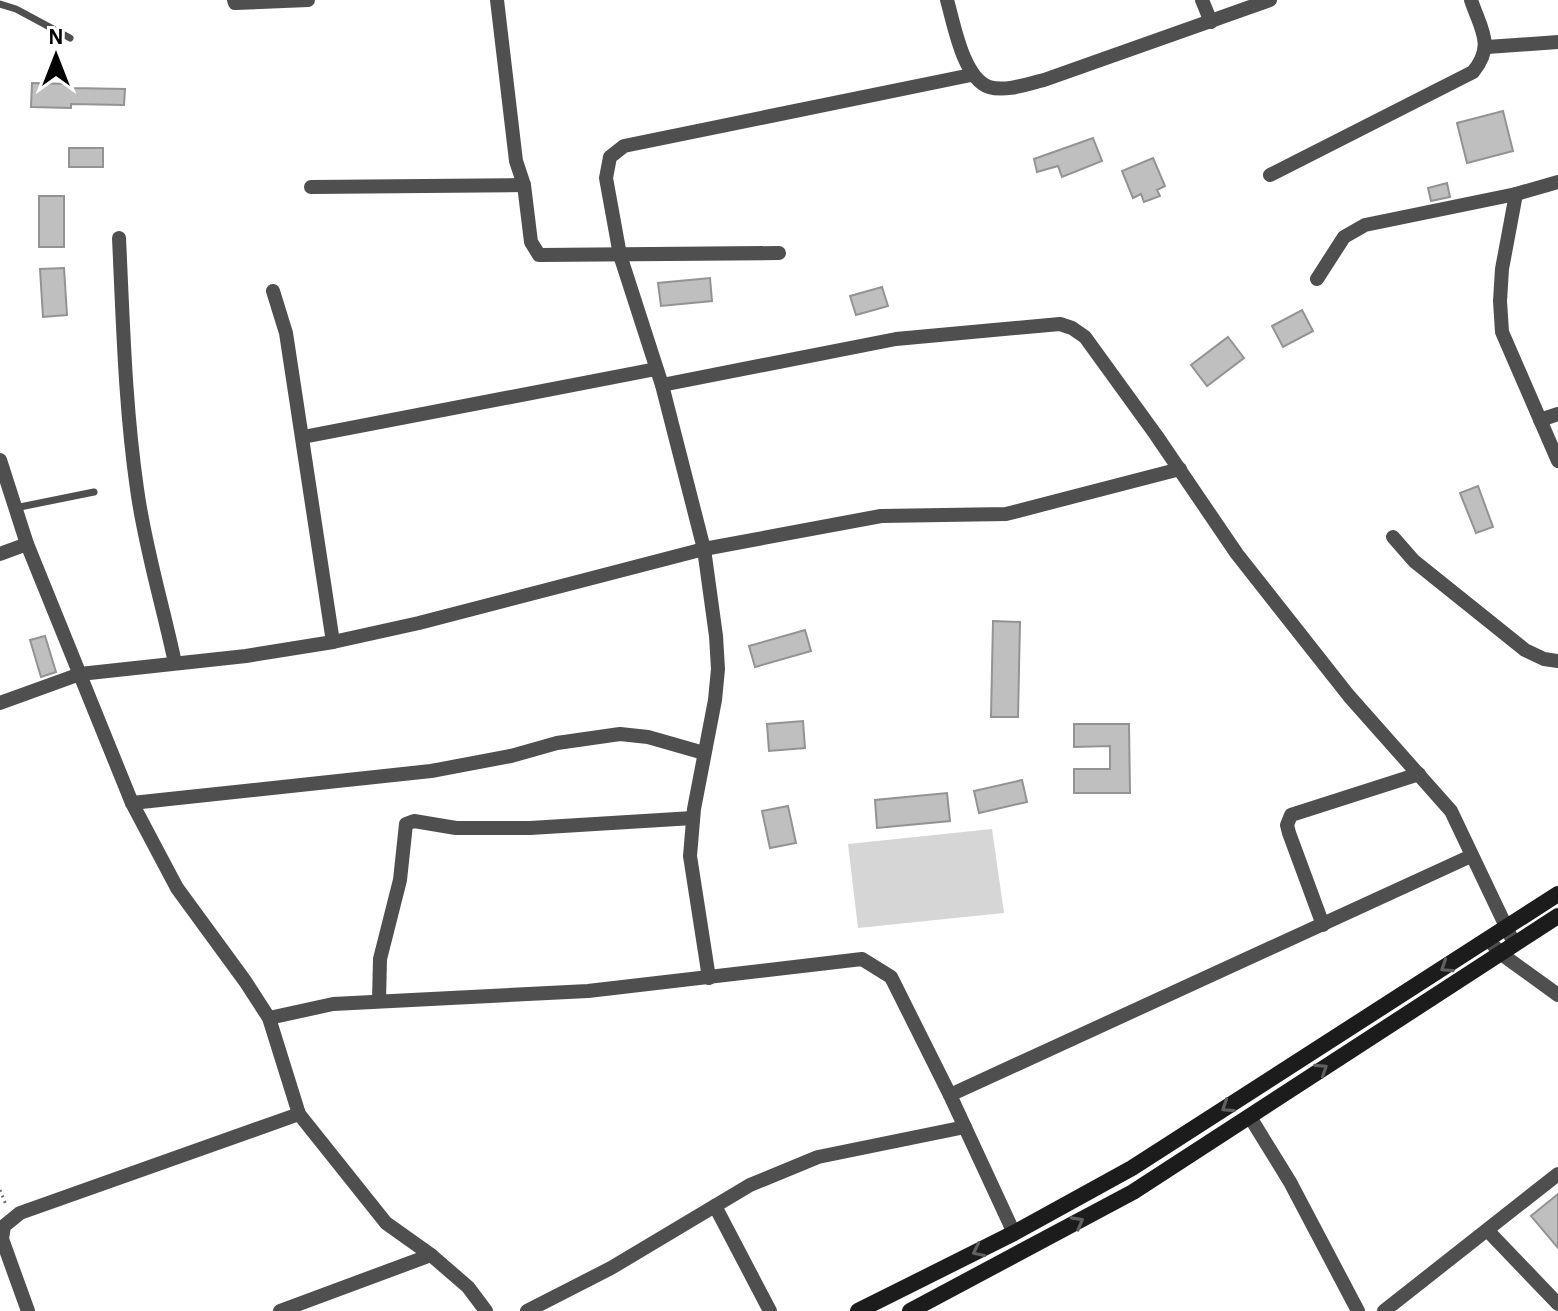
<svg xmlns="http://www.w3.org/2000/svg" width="1558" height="1311" font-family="'Alegreya Sans',sans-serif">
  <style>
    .green { fill: #d6d6d6 }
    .building { fill: #bfbfbf; stroke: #939393; stroke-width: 2 }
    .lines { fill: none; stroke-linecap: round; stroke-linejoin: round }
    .path { stroke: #717171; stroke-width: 3; stroke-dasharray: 2 4; stroke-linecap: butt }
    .lane { stroke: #4f4f4f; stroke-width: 7 }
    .street { stroke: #4f4f4f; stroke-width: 14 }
    .secondary { stroke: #1c1c1c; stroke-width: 16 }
    .oneway { stroke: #606060 }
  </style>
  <rect width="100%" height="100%" fill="#fff"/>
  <!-- green -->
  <polygon class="green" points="992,829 1004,913 858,928 848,844"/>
  <!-- building -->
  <g class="building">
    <polygon points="32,83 71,84 71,88 125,89 124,105 71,104 71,108 31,107"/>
    <polygon points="1503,111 1513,151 1467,163 1457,123"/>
    <polygon points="1093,138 1102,161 1062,177 1058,166 1037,172 1034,159"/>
    <rect x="69" y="148" width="34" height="19"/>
    <polygon points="1153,158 1165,186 1157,190 1160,196 1144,202 1141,194 1133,198 1122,171"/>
    <polygon points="1447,183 1450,197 1431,201 1428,188"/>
    <rect x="39" y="196" width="25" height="51"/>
    <polygon points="64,268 67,315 43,317 40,269"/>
    <polygon points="710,278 712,301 661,306 658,283"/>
    <polygon points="882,287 888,306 856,315 850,296"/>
    <polygon points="1302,310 1313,331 1283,347 1272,326"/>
    <polygon points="1228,337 1244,358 1207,386 1191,365"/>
    <polygon points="1478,486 1493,527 1476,533 1460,493"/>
    <polygon points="993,621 1020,622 1018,717 991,717"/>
    <polygon points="805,630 811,651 755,667 749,646"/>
    <polygon points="45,636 56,672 41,677 30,640"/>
    <polygon points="803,721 805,748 769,751 767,724"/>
    <polygon points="1074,724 1129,724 1130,793 1074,793 1074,769 1110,769 1110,746 1074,747"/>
    <polygon points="1022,780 1027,802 979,813 974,791"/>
    <polygon points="947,793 950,821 877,828 875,800"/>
    <polygon points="788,806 796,843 770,848 762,811"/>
    <polygon points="1558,1194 1558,1248 1531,1216"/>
  </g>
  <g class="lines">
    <!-- path -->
    <polyline class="path" points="0,1190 6,1205"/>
    <!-- lane -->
    <g class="lane">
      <polyline points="0,4 16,9 70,38"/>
      <polyline points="15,508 94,492"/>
    </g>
    <!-- street -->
    <g class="street">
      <polyline points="234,0 235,3 308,0"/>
      <polyline points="497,0 516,161 524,185 531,242 539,255 779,253"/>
      <path d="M 947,0 C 954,24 963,78 989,87 C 1006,92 1027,84 1044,80 L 1270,0"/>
      <polyline points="1202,0 1211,22"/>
      <polyline points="1487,47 1558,42"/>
      <path d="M 1270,175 L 1473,72 C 1495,45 1481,30 1471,0"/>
      <polyline points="311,187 524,185"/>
      <polyline points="1516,194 1502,269 1500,301 1502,332 1558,461"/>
      <path d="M 119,238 C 123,322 125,406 137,489 C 145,548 163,606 175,663"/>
      <polyline points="1317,279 1344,237 1365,225 1516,194 1558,182"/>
      <polyline points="273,291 286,333 333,642"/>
      <polyline points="662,385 896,339 1060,324 1072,328 1085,337 1156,435 1237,554 1349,696 1451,811 1511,937"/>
      <polyline points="1540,420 1558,414"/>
      <polyline points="303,437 656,369"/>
      <polyline points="0,460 27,544 132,803 177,888 245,981 269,1018 299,1114 386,1223 431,1255 468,1287 486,1311"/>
      <polyline points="1393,537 1414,561 1525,650 1544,659 1558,661"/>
      <polyline points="0,554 27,544"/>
      <polyline points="0,703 80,674 246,656 333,642 419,623 704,549 881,516 1006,514 1180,469"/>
      <polyline points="132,803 431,771 511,756 557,743 620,734 648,737 704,753"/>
      <polyline points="1323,925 1289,833 1287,825 1291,815 1419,774"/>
      <polyline points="1488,939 1500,953 1558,995"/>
      <polyline points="709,978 690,856 694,809 715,700 718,669 716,636 704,549 662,385 620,255 606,178 610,157 624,146 971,75"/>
      <polyline points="379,1001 380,959 400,880 406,824 414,821 456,828 530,828 693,818"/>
      <polyline points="269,1018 333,1004 588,991 862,959 891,977 950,1095 1014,1233"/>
      <polyline points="950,1095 1471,856"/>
      <polyline points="1250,1117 1290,1182 1358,1311"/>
      <polyline points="715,1206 770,1311"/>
      <polyline points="1488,1231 1558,1304"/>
      <polyline points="28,1311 2,1239 4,1226 20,1213 299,1114"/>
      <polyline points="280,1311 431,1255"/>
      <polyline points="527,1311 611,1268 750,1185 818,1157 965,1127"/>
      <polyline points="1384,1311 1558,1174"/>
    </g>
    <!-- secondary -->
    <g class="secondary">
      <polyline points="858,1311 1014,1233 1132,1168 1558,894"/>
      <polyline points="910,1311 1133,1192 1558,916"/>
    </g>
  </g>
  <!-- one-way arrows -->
  <defs><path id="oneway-chevron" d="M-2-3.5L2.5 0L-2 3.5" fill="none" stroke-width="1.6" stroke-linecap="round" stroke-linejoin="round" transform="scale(2)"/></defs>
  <g class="oneway">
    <use href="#oneway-chevron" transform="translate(1446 967) rotate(147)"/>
    <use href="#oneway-chevron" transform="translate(1322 1069) rotate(-33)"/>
    <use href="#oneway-chevron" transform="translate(1227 1107) rotate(147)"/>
    <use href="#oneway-chevron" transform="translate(1078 1222) rotate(-29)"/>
    <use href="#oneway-chevron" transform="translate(978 1251) rotate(154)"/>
  </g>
  <!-- north arrow -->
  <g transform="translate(56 56)" stroke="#ffffff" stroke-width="6" paint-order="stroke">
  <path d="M0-6L14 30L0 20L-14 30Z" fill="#000000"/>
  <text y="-12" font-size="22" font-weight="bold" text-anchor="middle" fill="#000000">N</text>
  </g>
</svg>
